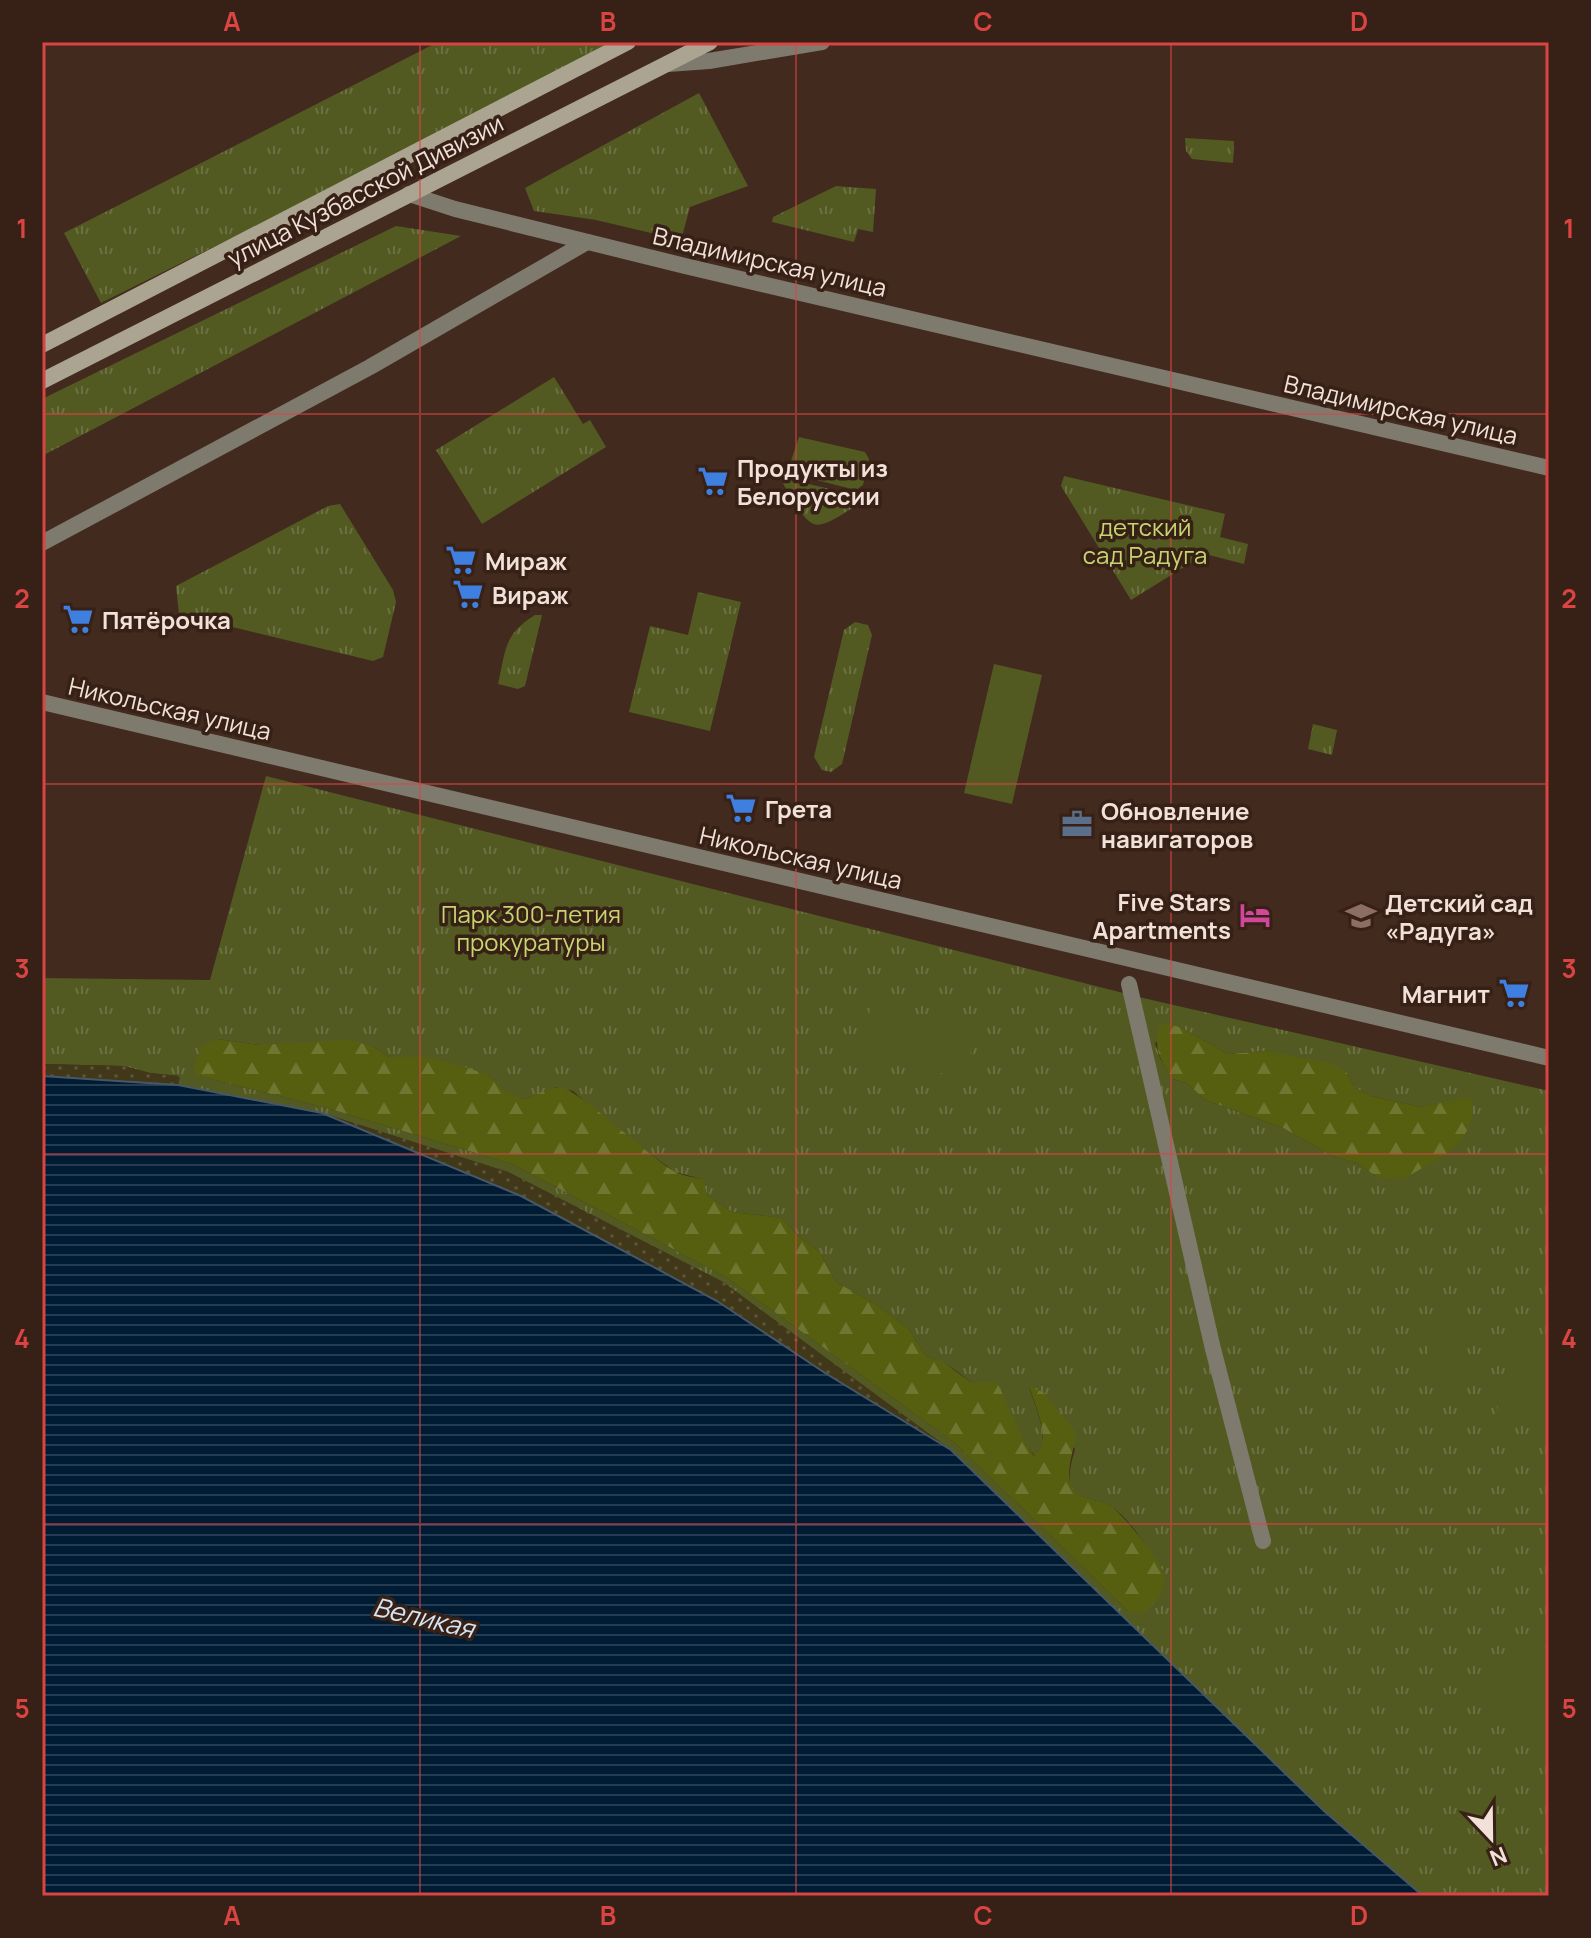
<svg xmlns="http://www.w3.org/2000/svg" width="1591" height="1938" font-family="Manrope,sans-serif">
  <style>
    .grass { fill: url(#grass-tufts); fill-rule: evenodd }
    .forest { fill: url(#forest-firs) }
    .sand { fill: url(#sand-dots) }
    .garden { fill: #525a22 }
    .water { fill: url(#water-rules); stroke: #485766; stroke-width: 2 }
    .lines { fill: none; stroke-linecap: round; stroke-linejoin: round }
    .street { stroke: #7f7a6e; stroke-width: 16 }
    .secondary { stroke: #aba491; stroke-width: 16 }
    .grid { fill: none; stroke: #da4443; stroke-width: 2; stroke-opacity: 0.55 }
    .labels { text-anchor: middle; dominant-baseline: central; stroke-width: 7; stroke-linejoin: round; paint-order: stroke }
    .street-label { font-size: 24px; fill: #f1e1d9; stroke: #372015 }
    .poi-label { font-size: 24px; font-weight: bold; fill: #f1e1d9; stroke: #372015; text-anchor: start }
    .park-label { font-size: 24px; fill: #c6d56f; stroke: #372015 }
    .water-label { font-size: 26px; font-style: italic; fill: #d4e4f2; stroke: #372015 }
    .neatline { fill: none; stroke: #da4443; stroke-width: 3 }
    .grid-label { font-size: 26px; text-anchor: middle; font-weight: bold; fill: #da4443 }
  </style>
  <defs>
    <pattern id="grass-tufts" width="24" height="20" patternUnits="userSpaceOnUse" patternTransform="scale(2)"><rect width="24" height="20" fill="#525a22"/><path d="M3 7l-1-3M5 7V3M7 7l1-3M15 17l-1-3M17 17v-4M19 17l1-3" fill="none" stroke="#6b7142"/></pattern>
    <pattern id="forest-firs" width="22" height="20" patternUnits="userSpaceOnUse" patternTransform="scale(2)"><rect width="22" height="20" fill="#565f10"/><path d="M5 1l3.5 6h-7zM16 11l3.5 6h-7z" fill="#6f7632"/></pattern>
    <pattern id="sand-dots" width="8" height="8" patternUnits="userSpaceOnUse" patternTransform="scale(2)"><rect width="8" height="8" fill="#403818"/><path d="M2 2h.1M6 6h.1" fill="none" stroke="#5c5439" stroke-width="1.8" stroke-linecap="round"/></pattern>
    <pattern id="water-rules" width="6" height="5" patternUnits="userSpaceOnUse" patternTransform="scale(2)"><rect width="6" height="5" fill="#001c34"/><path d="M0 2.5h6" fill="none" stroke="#263d51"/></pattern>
  </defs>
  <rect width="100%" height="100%" fill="#422a1e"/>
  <!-- grass -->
  <g class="grass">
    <polygon points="438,42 625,42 101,303 64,233"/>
    <polygon points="699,93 748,186 690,207 681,240 596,220 534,211 525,188"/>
    <polygon points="1185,138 1234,141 1233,163 1192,159 1186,151"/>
    <polygon points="836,186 876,189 873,232 858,229 854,242 772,222 773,217"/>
    <polygon points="396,226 461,236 42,456 42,399"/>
    <polygon points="554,377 583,424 590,420 606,447 482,524 436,450"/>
    <polygon points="1064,476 1225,514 1220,537 1248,544 1244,564 1205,554 1131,600 1061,486"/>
    <path d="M 779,477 L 868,498 C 808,536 816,537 779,477 Z"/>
    <polygon points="340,504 393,590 396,602 383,657 373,661 179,614 176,586 328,506"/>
    <polygon points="698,592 741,602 710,731 629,712 650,626 688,635"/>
    <path d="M 535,615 L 542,615 L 525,686 L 518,689 L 498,684 C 506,650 503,635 535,615 Z"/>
    <polygon points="855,622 868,625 872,635 842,764 831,772 822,770 814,757 844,630"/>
    <polygon points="1313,724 1337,730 1332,755 1308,749"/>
    <path d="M 266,776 L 1143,998 L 1549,1091 L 1549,1896 L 1423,1896 L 1324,1811 L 951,1450 L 723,1282 L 508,1172 L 322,1113 L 178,1085 L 180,1076 L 150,1073 L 124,1066 L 42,1064 L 42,978 L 210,980 ZM 1182,1028 L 1228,1054 L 1265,1051 L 1347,1073 L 1355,1088 L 1371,1096 L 1421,1107 L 1464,1099 L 1377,1177 L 1357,1163 L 1333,1156 L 1283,1128 L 1205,1100 L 1187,1083 L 1172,1079 L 1160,1058 L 1155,1043 ZM 217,1039 L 260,1045 L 374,1047 L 389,1057 L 490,1076 L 501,1090 L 525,1099 L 556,1087 L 573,1091 L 619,1131 L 675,1172 L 702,1179 L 707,1195 L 732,1212 L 782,1218 L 798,1236 L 820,1252 L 836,1282 L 874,1303 L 908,1328 L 926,1356 C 975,1371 1003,1420 1035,1456 C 1052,1439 1035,1407 1029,1387 L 1075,1449 C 1072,1460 1067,1476 1071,1487 C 1076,1501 1100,1499 1111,1506 C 1133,1522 1148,1549 1163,1571 L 1128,1611 L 955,1443 L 726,1277 L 512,1164 L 327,1108 L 199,1076 Z"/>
  </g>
  <!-- forest -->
  <g class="forest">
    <path d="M 1165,1023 L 1182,1028 L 1228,1054 L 1265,1051 L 1333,1064 L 1347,1073 L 1355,1088 L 1371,1096 L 1421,1107 L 1464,1098 L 1472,1101 C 1475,1145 1441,1156 1409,1176 L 1401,1179 L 1377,1177 L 1357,1163 L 1333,1156 L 1283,1128 L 1205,1100 L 1187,1083 L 1172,1079 C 1161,1060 1153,1049 1159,1027 Z"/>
    <path d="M 217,1039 L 260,1045 L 349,1040 L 374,1047 L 389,1057 L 423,1057 L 466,1067 L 490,1076 L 502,1090 L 525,1099 C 536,1095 550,1087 561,1087 C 575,1088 651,1157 672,1170 C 682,1176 692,1177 703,1179 L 707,1195 L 732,1212 L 782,1218 L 798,1236 L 820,1252 L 836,1282 L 874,1303 L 908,1328 L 926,1356 L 943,1362 L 972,1383 L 997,1382 L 1025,1443 L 1034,1456 C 1053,1440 1035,1406 1029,1386 L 1044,1393 L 1076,1433 C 1075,1449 1064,1473 1072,1488 C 1078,1501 1101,1499 1111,1506 C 1123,1515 1163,1562 1164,1576 C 1166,1590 1154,1604 1144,1613 L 1128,1611 L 955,1443 L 726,1277 L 512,1164 L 327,1108 L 199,1076 L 194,1070 L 201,1046 Z"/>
  </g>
  <!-- sand -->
  <g class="sand">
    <polygon points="42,1064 124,1066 150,1073 180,1076 178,1085 42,1076"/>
    <polygon points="322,1113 508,1172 723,1282 951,1450 825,1373 717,1301 521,1196"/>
  </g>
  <!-- garden -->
  <g class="garden">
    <polygon points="799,437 865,452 869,459 863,485 856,490 792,474 789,467"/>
    <polygon points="994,664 1042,675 1012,804 964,793"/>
    <polygon points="871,1004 976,1027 965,1078 861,1056"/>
    <polygon points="1433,1322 1471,1329 1460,1389 1422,1382"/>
    <polygon points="1513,1341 1549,1349 1549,1427 1496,1415"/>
    <polygon points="1524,1633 1549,1650 1549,1754 1476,1705"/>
  </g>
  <!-- water -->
  <polygon class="water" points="42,1076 178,1085 322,1113 521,1196 717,1301 825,1373 951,1450 1324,1811 1423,1896 42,1896"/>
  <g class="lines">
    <!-- street -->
    <g class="street">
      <polyline points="668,64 709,61 822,42"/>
      <polyline points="409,194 455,209 685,266 1549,468"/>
      <polyline points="42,543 370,367 587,242"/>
      <polyline points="42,702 1549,1058"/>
      <polyline points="1129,984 1213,1349 1263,1541"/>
    </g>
    <!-- secondary -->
    <g class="secondary">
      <polyline points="42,345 628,42"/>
      <polyline points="42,381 710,42"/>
    </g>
  </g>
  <!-- grid -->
  <path class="grid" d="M 420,42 L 420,1896M 796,42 L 796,1896M 1171,42 L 1171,1896M 42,414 L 1549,414M 42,784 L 1549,784M 42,1154 L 1549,1154M 42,1524 L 1549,1524"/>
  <!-- icons -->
  <defs>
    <g id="supermarket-bare" transform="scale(2.4)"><path d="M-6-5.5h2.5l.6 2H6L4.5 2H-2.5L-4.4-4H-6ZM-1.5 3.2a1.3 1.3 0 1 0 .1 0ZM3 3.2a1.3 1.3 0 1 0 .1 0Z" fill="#3f7fe0" stroke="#372015" stroke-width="2.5" paint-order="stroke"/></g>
    <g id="office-bare" transform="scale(2.4)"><path d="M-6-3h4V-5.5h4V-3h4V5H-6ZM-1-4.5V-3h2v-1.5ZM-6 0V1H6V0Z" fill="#5c6f8a" stroke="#372015" stroke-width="2.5" paint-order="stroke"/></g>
    <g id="hotel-bare" transform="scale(2.4)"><path d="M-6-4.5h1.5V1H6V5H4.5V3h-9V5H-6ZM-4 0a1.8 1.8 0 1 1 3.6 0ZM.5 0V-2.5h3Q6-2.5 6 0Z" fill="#d1479c" stroke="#372015" stroke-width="2.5" paint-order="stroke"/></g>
    <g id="school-bare" transform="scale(2.4)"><path d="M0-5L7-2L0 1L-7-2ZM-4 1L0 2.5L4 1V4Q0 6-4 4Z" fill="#8d6e63" stroke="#372015" stroke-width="2.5" paint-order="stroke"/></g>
  </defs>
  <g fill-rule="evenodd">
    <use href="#supermarket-bare" x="713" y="481"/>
    <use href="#supermarket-bare" x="461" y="560"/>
    <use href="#supermarket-bare" x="468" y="594"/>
    <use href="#supermarket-bare" x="78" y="619"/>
    <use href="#supermarket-bare" x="741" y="808"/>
    <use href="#office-bare" x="1077" y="824"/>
    <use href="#hotel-bare" x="1255" y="915"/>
    <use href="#school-bare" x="1361" y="916"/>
    <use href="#supermarket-bare" x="1514" y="993"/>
  </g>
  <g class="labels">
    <!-- street labels -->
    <g class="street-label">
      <text transform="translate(365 190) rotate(-27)">улица Кузбасской Дивизии</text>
      <text transform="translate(770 261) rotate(13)">Владимирская улица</text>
      <text transform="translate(1401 409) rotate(13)">Владимирская улица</text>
      <text transform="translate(170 708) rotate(13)">Никольская улица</text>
      <text transform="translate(801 857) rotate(13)">Никольская улица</text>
    </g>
    <!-- poi labels -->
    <g class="poi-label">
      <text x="737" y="467">Продукты из<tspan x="737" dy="28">Белоруссии</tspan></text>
      <text x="485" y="560">Мираж</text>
      <text x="492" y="594">Вираж</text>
      <text x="102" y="619">Пятёрочка</text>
      <text x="765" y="808">Грета</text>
      <text x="1101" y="810">Обновление<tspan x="1101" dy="28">навигаторов</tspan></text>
      <text x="1231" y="901" text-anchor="end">Five Stars<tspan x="1231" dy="28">Apartments</tspan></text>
      <text x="1385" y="902">Детский сад<tspan x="1385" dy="28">«Радуга»</tspan></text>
      <text x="1490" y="993" text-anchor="end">Магнит</text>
    </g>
    <!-- park labels -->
    <g class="park-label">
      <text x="1145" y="526">детский<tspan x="1145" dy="28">сад Радуга</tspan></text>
      <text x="531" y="913">Парк 300-летия<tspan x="531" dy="28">прокуратуры</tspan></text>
    </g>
    <!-- water labels -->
    <g class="water-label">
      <text transform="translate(424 1617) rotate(13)">Великая</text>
    </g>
  </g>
  <!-- border -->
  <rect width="1591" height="1938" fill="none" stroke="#372015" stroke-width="88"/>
  <!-- north arrow -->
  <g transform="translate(1491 1838) rotate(158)" stroke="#372015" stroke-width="6" paint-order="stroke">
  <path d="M0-6L14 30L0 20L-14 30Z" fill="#f1e1d9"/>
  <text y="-12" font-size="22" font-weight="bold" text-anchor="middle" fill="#f1e1d9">N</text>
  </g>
  <rect x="44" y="44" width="1503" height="1850" class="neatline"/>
  <g class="grid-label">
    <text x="232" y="31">A</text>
    <text x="608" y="31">B</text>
    <text x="983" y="31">C</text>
    <text x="1359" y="31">D</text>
    <text x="22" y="238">1</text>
    <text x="1569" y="238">1</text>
    <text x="22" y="608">2</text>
    <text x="1569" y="608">2</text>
    <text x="22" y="978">3</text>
    <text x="1569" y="978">3</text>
    <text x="22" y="1348">4</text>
    <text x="1569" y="1348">4</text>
    <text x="22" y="1718">5</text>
    <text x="1569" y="1718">5</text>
    <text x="232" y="1925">A</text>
    <text x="608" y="1925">B</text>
    <text x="983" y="1925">C</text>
    <text x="1359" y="1925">D</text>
  </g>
</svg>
